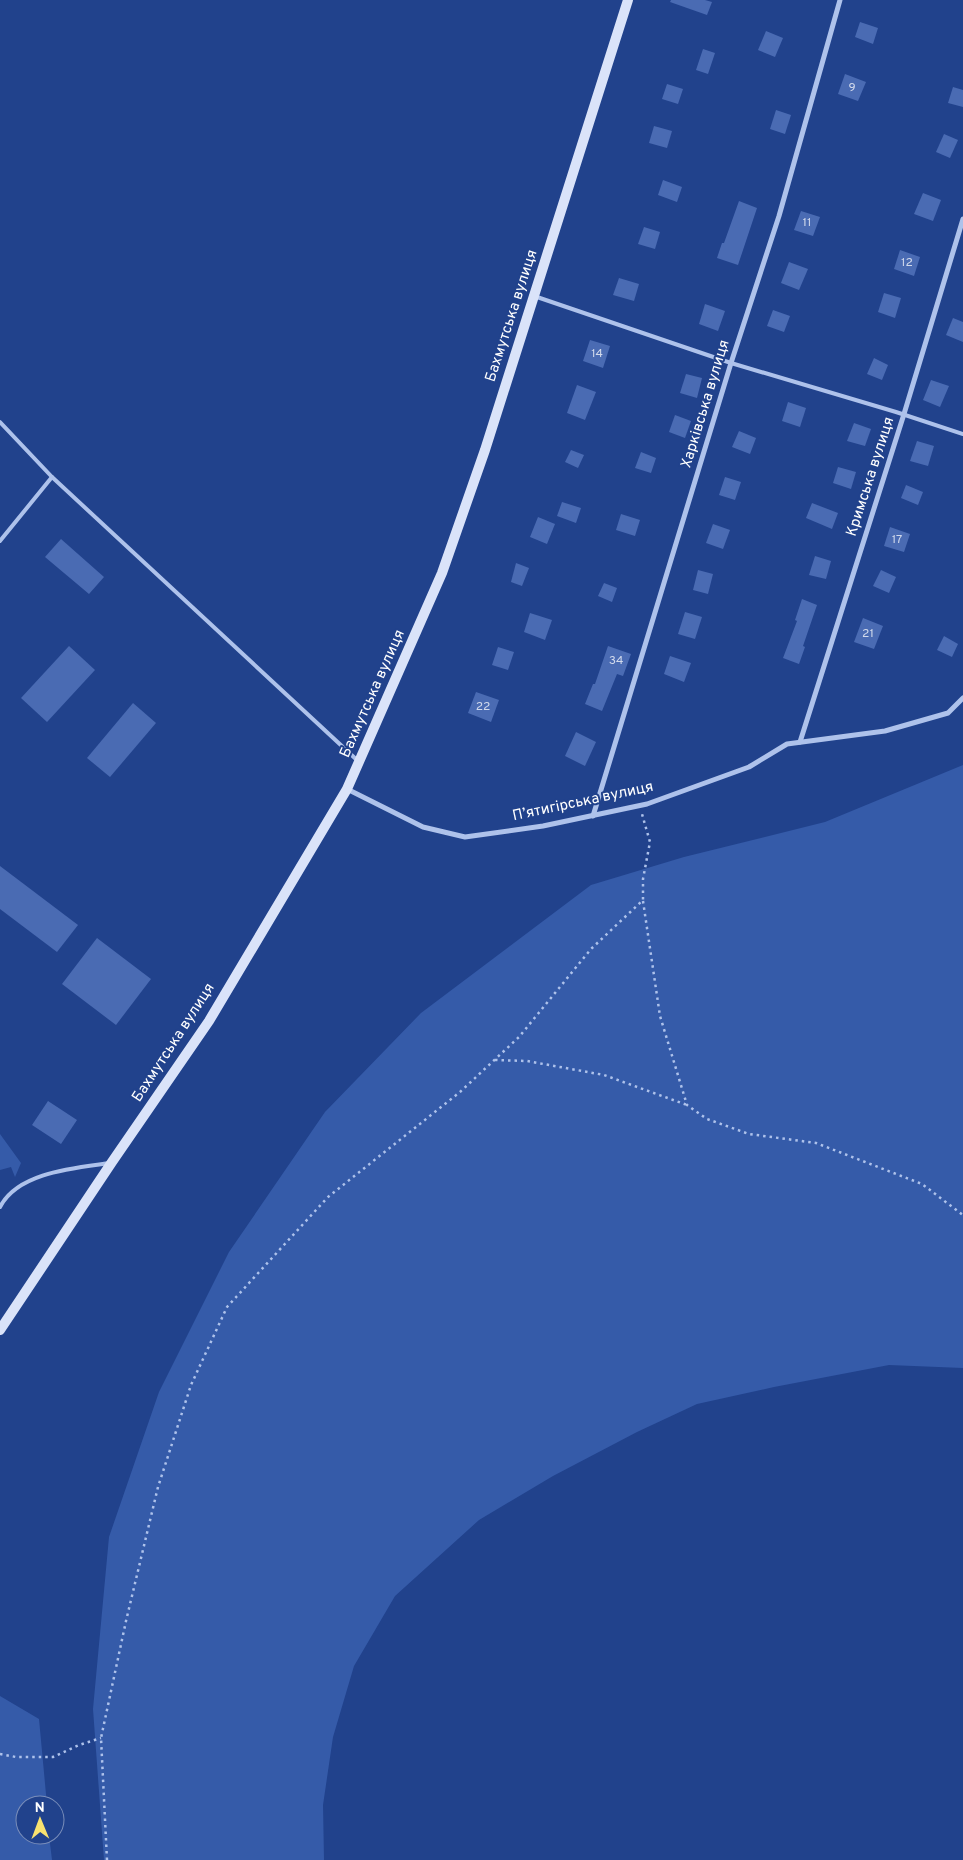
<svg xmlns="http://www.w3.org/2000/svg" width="963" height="1860" font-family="Overpass,sans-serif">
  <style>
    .green { fill: #355ba9 }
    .building { fill: #4a6bb3 }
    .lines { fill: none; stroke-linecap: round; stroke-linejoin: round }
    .path { stroke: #aec2eb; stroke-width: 2.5; stroke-dasharray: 2.5 4; stroke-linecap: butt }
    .service { stroke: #aec2eb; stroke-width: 4 }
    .minor { stroke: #aec2eb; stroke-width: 5 }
    .secondary { stroke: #dae3f9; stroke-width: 10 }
    .labels { text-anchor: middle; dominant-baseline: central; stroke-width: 4; stroke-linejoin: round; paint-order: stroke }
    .number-label { font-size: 12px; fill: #d2daec }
    .street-label { font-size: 15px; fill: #fff; stroke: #21428c }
  </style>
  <rect width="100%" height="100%" fill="#21428c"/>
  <!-- green -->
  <g class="green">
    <polygon points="963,765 963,1368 889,1365 774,1387 697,1404 637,1432 553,1476 479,1520 395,1596 354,1666 333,1737 323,1805 324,1860 104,1860 93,1709 109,1537 159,1392 229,1252 325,1112 421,1013 591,885 684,857 825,822"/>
    <polygon points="0,1134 21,1163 15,1177 11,1167 0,1170"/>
    <polygon points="0,1696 39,1719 47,1805 25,1805 25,1835 49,1835 52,1860 0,1860"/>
  </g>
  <!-- building -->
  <g class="building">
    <polygon points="671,0 705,0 712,2 707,15 670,2"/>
    <polygon points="860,22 878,28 873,44 855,37"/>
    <polygon points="766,31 783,38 775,57 758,50"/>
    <polygon points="703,49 715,53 708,74 696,70"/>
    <polygon points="845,74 866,82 858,101 838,94"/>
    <polygon points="667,84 683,89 678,104 662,99"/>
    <polygon points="953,87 963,90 963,107 948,103"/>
    <polygon points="776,110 791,115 785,134 770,129"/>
    <polygon points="654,126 672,131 667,148 649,143"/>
    <polygon points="944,134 958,140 950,158 936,152"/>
    <polygon points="663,180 682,187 677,202 658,195"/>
    <polygon points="923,193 941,200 933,221 914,214"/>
    <polygon points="739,201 757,208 738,265 717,258 722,243 724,243"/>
    <polygon points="801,211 820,217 813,236 794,230"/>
    <polygon points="644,227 660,232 655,249 638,244"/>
    <polygon points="900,250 920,257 914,276 894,269"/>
    <polygon points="789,262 808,269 799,290 781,283"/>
    <polygon points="619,278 639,284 634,301 613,295"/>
    <polygon points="884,293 901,298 895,318 878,312"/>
    <polygon points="705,304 725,311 718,331 699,324"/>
    <polygon points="773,310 790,316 784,332 767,326"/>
    <polygon points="953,318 963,322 963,342 946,335"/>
    <polygon points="590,340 610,346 603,368 583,361"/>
    <polygon points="874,358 888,365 882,380 867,374"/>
    <polygon points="686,374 702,378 697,398 680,393"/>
    <polygon points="931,380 949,386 940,407 923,400"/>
    <polygon points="577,385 596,392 585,420 567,413"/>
    <polygon points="788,402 806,408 800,427 782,421"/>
    <polygon points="675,415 691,421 685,438 669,432"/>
    <polygon points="854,423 871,429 865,446 847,441"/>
    <polygon points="739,431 756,438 750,454 732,447"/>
    <polygon points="917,441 934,446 928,466 910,461"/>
    <polygon points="571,450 584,455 578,468 565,462"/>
    <polygon points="641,452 656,458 651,473 635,468"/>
    <polygon points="838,467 856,472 851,489 833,483"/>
    <polygon points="725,477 741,482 735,500 719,495"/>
    <polygon points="906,485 923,492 918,505 901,498"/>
    <polygon points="562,502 581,508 576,523 557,516"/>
    <polygon points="812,503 838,513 832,529 806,518"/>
    <polygon points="621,514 640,520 635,536 616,530"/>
    <polygon points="538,517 555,524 547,544 530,537"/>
    <polygon points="713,524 730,530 723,549 706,543"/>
    <polygon points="890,527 910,534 904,552 884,546"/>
    <polygon points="61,539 104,577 89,594 45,557"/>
    <polygon points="815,556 831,561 826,579 809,575"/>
    <polygon points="516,563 529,568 522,586 511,582"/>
    <polygon points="698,570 713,574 708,594 693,590"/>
    <polygon points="881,570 896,577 889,593 873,586"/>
    <polygon points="604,583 617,588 612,602 598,596"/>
    <polygon points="802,599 817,605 803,646 805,647 799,664 783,658 797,621 795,620"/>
    <polygon points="685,612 702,617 695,639 678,634"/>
    <polygon points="530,613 552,620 545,640 524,632"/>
    <polygon points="863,618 883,626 874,649 854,642"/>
    <polygon points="944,636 958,644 952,657 937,650"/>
    <polygon points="69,646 95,670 47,722 21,698"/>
    <polygon points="608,646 631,654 623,676 617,674 602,711 585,704 593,684 595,684"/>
    <polygon points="498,647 514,652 508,670 492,665"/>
    <polygon points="670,656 691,663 684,682 664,674"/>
    <polygon points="476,692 499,700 491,722 468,713"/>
    <polygon points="133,703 156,723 110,777 87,758"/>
    <polygon points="576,732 596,742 585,766 565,756"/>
    <polygon points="0,866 78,925 57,952 0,909"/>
    <polygon points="97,938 151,979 116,1025 62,984"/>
    <polygon points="48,1101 77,1120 61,1144 32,1125"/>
  </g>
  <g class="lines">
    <!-- path -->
    <g class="path">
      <polyline points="643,901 660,1016 687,1105 707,1119 749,1134 816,1143 922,1184 963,1215"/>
      <polyline points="495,1060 527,1061 604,1075 687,1105"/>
      <polyline points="0,1754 16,1757 53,1757 79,1745 101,1738"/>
      <polyline points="107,1860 101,1738 126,1621 158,1487 191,1385 227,1307 328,1197 460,1092 519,1037 591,949 643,900 643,879 650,842 642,814"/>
    </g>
    <!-- service -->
    <g class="service">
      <polyline points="534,296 731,363 896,412 963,434"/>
      <polyline points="0,422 52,477 358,761"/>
      <polyline points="0,541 52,477"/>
      <path d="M 0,1207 C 18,1172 75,1168 110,1163"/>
    </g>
    <!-- minor -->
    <g class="minor">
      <polyline points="800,742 904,414 963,219"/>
      <polyline points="347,789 423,827 465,837 543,826 647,804 749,767 787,744 885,731 948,713 963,698"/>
      <polyline points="593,816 731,363 779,216 840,0"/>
    </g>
    <!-- secondary -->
    <polyline class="secondary" points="0,1330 112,1162 209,1021 347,789 442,573 485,450 628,0"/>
  </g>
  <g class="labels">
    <!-- number labels -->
    <g class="number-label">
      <text x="852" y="88">9</text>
      <text x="807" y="223">11</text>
      <text x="907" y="263">12</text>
      <text x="597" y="354">14</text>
      <text x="897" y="540">17</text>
      <text x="868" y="634">21</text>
      <text x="616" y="661">34</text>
      <text x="483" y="707">22</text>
    </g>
    <!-- street labels -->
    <g class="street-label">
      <text transform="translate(512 316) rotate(-72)">Бахмутська вулиця</text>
      <text transform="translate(706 404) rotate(-73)">Харківська вулиця</text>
      <text transform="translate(871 477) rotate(-72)">Кримська вулиця</text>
      <text transform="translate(373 694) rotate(-66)">Бахмутська вулиця</text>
      <text transform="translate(583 802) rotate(-12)">П’ятигірська вулиця</text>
      <text transform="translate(174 1043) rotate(-57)">Бахмутська вулиця</text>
    </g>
  </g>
  <!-- north arrow -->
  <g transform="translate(40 1820) rotate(359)"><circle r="24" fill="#21428c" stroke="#7a8eba"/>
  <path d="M0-4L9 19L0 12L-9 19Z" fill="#f8e270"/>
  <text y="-8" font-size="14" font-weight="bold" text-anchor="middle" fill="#ffffff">N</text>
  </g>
</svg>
